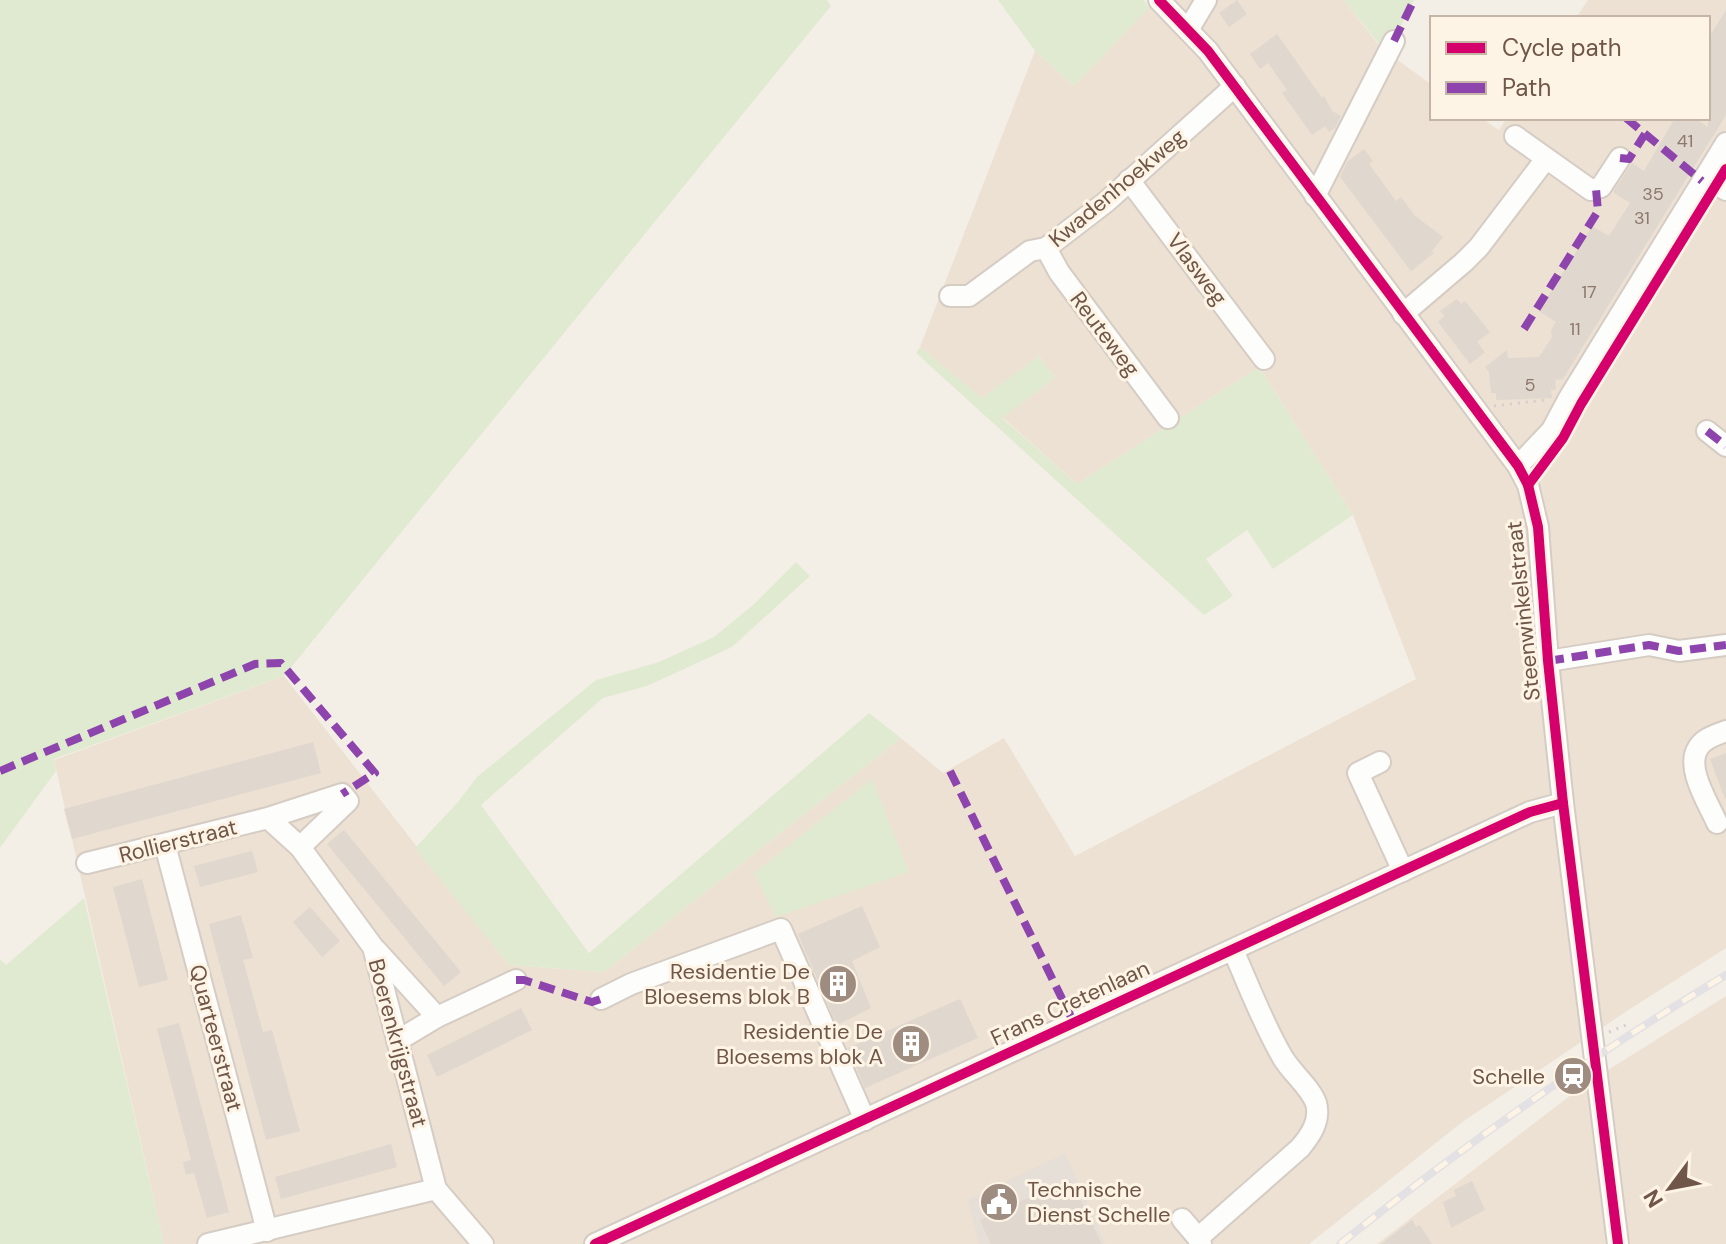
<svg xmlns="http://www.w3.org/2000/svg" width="1726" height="1244" font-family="'DM Sans',sans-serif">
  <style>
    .residential { fill: #ede1d3 }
    .industrial { fill: #e6dfd7 }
    .green { fill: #e0ead1 }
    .building { fill: #e0d7ce }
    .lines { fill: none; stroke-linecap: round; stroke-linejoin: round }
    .minor-casing { stroke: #d5ccc4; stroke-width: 24 }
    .path { stroke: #d6cec9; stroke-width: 3; stroke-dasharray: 2 6; stroke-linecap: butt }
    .minor { stroke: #fdfdfb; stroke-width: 20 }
    .rail-casing { stroke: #e3e1e3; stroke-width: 8 }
    .rail { stroke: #fef4e5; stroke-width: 5; stroke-dasharray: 15; stroke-linecap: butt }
    .quiet { stroke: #8e44ad; stroke-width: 8; stroke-dasharray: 16 8; stroke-linecap: butt }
    .cycleway-casing { stroke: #fef4e5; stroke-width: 15 }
    .cycleway { stroke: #d6006c; stroke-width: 10 }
    .labels { text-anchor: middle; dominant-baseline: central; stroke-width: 6; stroke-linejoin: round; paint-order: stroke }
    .number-label { font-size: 18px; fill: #8d786c }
    .street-label { font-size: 22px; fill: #6f5649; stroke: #fef4e5 }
    .poi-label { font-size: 22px; fill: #6f5649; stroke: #fef4e5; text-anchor: end }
  </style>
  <rect width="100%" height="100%" fill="#f4efe6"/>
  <!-- residential -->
  <g class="residential">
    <polygon points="1156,0 1344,0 1381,48 1432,85 1432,118 1481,118 1499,130 1507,118 1708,118 1708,18 1576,18 1588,0 1726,0 1726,948 1630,1009 1461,1123 1309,1244 164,1244 54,760 284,676 509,965 604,972 901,738 943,773 1004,738 1075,856 1416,679 1353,515 1259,367 1077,484 1002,417 1055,378 1039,356 982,399 920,347 1035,51 1074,86"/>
    <polygon points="1726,996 1726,1244 1377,1244 1584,1085"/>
  </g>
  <!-- industrial -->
  <polygon class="industrial" points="1065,1153 1105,1244 979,1244 968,1200"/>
  <!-- green -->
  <g class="green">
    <polygon points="0,0 827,0 831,6 284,676 54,759 56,771 0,848"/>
    <polygon points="998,0 1144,0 1149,8 1074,86 1035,51"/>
    <polygon points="1344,0 1414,0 1387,54"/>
    <polygon points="920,347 982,398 1039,356 1055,378 1002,418 1077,484 1259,367 1353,515 1273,569 1247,530 1206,559 1233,596 1204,615 916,353"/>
    <polygon points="796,562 810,576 732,647 647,686 603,698 481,805 589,953 869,713 901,738 604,972 509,965 415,848 458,802 477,777 596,680 659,662 714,637 753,605"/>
    <polygon points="872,779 909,872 776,917 754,873"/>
    <polygon points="84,898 164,1244 0,1244 0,959 6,965"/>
  </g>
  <!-- building -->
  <g class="building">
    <polygon points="1237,0 1247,14 1229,27 1219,13"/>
    <polygon points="1726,10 1726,115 1563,379 1555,380 1556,390 1551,390 1552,398 1496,400 1496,393 1491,393 1489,372 1485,367 1507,350 1508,358 1539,357 1552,337 1551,330 1556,322 1539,311 1592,226 1609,236 1630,203 1613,192 1632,163 1644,171 1675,118 1694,118 1708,127 1708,39"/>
    <polygon points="1277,34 1322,98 1324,96 1332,111 1341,116 1335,128 1329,132 1325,126 1312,135 1282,93 1287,90 1268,63 1260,69 1250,54"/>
    <polygon points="1364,149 1373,161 1369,164 1396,201 1401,197 1414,215 1443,237 1432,251 1434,253 1411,271 1340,177 1347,162"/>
    <polygon points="1457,299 1461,304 1465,301 1490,332 1477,342 1485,352 1470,364 1438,322 1445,316 1440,311"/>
    <polygon points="313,742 321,773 72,839 64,809"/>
    <polygon points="1726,753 1726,798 1725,799 1710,759"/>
    <polygon points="344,830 461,972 444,986 327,844"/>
    <polygon points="252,851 258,872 200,887 194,866"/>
    <polygon points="142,879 168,980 139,987 113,887"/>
    <polygon points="862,906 880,947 852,961 871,1008 837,1025 798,934"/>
    <polygon points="310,907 340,941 322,957 293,922"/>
    <polygon points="241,915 253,958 243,960 263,1032 272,1030 300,1131 266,1140 209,924"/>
    <polygon points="960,999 978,1038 865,1088 848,1048"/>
    <polygon points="521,1008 532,1030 437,1077 427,1055"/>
    <polygon points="179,1023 229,1212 207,1218 194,1173 186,1175 183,1162 191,1160 157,1029"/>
    <polygon points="391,1144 397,1167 281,1199 275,1177"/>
    <polygon points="1070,1179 1102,1244 991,1244 980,1220"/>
    <polygon points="1472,1181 1485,1210 1451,1228 1443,1202 1456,1196 1454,1190"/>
    <polygon points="1412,1220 1416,1227 1420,1225 1432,1244 1381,1244"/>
  </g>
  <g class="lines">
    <!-- minor casing -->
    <g class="minor-casing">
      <g id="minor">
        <polyline points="1159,0 1208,51 1518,466 1528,485 1538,527 1548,661 1563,803 1618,1244"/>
        <polyline points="1188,30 1206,0"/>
        <polyline points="1515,136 1591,190 1601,187 1620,158"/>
        <polyline points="1705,177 1726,190"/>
        <polyline points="1129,180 1264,359"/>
        <polyline points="1315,196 1394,41"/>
        <polyline points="1046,248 1059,272 1168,418"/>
        <polyline points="950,296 969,296 1030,251 1046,248 1106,202 1235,86"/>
        <polyline points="1403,314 1464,262 1479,247 1545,160"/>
        <polyline points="1707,431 1726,446"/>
        <polyline points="1518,466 1552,430 1569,398 1726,143"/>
        <polyline points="1548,661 1649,645 1679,651 1726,645"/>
        <polyline points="1380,762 1358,773 1403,871"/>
        <path d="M 1717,823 C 1709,804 1685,768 1698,748 C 1704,738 1716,735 1726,731"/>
        <polyline points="165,845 267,1231"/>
        <polyline points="300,847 373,947 436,1189 483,1244"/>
        <polyline points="87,863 268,818 342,794 348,801 300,847 268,818"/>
        <polyline points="376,950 437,1017"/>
        <polyline points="601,999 631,984 781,929 865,1120"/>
        <polyline points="397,1041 437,1017 516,980"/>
        <polyline points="1182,1219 1198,1238"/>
        <polyline points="208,1244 436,1189"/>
        <polyline points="595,1244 1530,812 1563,803"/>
        <path d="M 1201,1244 L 1198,1238 L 1300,1148 C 1310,1136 1321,1121 1316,1103 C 1310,1087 1292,1073 1283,1058 C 1263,1024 1249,986 1233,950"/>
      </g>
    </g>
    <!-- path -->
    <g class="path">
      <polyline points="1494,406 1546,400"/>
      <polyline points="1609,1032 1631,1023"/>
    </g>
    <!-- minor -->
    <use href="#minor" class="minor"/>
    <!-- rail casing -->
    <g class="rail-casing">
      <path id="rail" d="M 1340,1244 C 1463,1146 1590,1056 1726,975"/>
    </g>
    <!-- rail -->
    <use href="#rail" class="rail"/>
    <!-- quiet -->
    <g class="quiet">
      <polyline points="1394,41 1414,0"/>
      <polyline points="1626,118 1702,181"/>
      <polyline points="1620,158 1629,159 1645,134"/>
      <polyline points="1524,329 1598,211 1596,189"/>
      <polyline points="1707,431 1726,446"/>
      <polyline points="1548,661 1649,645 1679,651 1726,645"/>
      <polyline points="0,771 255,664 281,663 375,773 342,794"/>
      <polyline points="950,771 1074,1023"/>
      <polyline points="516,980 524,980 592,1002 601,999"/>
    </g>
    <!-- cycleway casing -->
    <g class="cycleway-casing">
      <g id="cycleway">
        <polyline points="1159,0 1208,51 1518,466 1528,485 1538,527 1548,661 1563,803 1618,1244"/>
        <polyline points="1528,485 1563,438 1581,404 1726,169"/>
        <polyline points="595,1244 1530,812 1563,803"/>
      </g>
    </g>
    <!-- cycleway -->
    <use href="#cycleway" class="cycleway"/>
  </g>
  <!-- icons -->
  <defs>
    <g id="building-disc" transform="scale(2)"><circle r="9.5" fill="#9e8c80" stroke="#fef4e5"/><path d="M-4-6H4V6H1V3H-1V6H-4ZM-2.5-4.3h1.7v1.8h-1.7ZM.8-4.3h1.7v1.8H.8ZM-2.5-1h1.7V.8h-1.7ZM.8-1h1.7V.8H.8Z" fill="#fff"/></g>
    <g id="station-disc" transform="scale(2)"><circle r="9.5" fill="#9e8c80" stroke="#fef4e5"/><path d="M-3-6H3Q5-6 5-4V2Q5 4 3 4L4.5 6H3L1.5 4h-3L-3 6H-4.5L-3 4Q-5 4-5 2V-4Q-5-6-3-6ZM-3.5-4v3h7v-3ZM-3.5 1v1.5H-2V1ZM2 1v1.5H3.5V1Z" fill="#fff"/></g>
    <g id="civic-disc" transform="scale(2)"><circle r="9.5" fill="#9e8c80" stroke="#fef4e5"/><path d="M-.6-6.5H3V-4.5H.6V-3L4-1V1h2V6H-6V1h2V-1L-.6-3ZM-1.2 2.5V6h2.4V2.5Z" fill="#fff"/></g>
  </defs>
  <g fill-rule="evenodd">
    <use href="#building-disc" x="838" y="984"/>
    <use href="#building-disc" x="911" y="1044"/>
    <use href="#station-disc" x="1573" y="1076"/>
    <use href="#civic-disc" x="999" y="1202"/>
  </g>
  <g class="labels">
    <!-- number labels -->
    <g class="number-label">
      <text x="1685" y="141">41</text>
      <text x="1653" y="194">35</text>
      <text x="1642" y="218">31</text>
      <text x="1589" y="292">17</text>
      <text x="1575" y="329">11</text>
      <text x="1530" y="385">5</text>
    </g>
    <!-- street labels -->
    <g class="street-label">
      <text transform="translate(1117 188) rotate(-40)">Kwadenhoekweg</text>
      <text transform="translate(1197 269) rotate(53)">Vlasweg</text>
      <text transform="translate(1105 334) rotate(53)">Reuteweg</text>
      <text transform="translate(1523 611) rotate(-96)">Steenwinkelstraat</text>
      <text transform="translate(178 841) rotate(-14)">Rollierstraat</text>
      <text transform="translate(1070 1003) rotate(-25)">Frans Cretenlaan</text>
      <text transform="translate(216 1038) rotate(75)">Quarteerstraat</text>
      <text transform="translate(398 1043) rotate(75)">Boerenkrijgstraat</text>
    </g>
    <!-- poi labels -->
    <g class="poi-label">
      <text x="810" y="971">Residentie De<tspan x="810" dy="25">Bloesems blok B</tspan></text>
      <text x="883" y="1031">Residentie De<tspan x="883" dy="25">Bloesems blok A</tspan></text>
      <text x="1545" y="1076">Schelle</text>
      <text x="1027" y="1189" text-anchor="start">Technische<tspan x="1027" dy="25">Dienst Schelle</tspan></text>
    </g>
  </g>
  <!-- legend -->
  <rect x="1430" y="16" width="280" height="104" fill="#fef4e5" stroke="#c5b5a7" stroke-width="2"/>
  <rect x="1446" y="42" width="40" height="12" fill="#d6006c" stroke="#c5b5a7" stroke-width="2"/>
  <text x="1502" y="56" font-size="24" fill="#6f5649">Cycle path</text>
  <rect x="1446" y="82" width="40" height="12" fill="#8e44ad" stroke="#c5b5a7" stroke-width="2"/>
  <text x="1502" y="96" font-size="24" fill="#6f5649">Path</text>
  <!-- north arrow -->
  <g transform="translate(1670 1188) rotate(238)" stroke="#fef4e5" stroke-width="6" paint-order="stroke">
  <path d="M0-6L14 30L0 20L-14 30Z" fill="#6f5649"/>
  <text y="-12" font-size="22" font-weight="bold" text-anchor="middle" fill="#6f5649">N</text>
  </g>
</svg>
